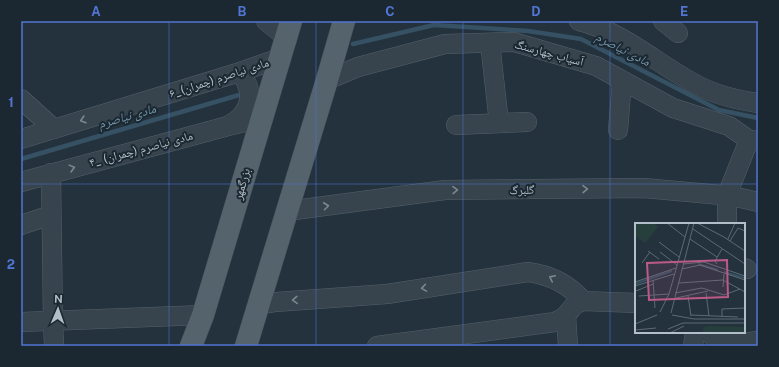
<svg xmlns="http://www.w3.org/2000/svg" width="779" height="367" font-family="'Public Sans','Noto Naskh Arabic',sans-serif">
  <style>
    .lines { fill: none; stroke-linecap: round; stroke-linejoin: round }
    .stream { stroke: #365163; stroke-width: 4.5 }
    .minor-casing { stroke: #55616a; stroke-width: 20 }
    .major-casing { stroke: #434f58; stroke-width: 23 }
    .minor { stroke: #37434d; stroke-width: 19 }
    .major { stroke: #55636d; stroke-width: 22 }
    .oneway { stroke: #7b8791 }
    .grid { fill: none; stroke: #5175d2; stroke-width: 1; stroke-opacity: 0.55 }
    .labels { text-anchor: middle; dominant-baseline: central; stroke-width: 4; stroke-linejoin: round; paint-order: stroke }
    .street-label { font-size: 12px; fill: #b2bec8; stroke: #1c2831 }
    .water-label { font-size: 13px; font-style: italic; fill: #7295ab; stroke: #1c2831 }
    .inset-river { fill: none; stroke: #365163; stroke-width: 2 }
    .inset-road { fill: none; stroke: #5c6a74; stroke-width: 1 }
    .view { fill: #bc5a87; fill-opacity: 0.15; stroke: #bc5a87; stroke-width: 2 }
    .inset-edge { fill: none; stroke: #b2bec8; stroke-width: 2 }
    .neatline { fill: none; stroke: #5175d2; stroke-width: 1.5 }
    .grid-label { font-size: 13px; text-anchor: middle; font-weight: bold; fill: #5175d2 }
  </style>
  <rect width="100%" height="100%" fill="#23323c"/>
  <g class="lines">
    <!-- stream -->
    <g class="stream">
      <polyline points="353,44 434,25 528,31 581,39 719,110 758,118"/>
      <polyline points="21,159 239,95"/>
    </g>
    <!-- minor casing -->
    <g class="minor-casing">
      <g id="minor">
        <polyline points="266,21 286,37"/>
        <path d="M 579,21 C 624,32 657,64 697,85 C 716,95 737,100 758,103"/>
        <polyline points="663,21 678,33"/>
        <polyline points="490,43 499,123"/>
        <polyline points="327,80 358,67 445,44 514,42 596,66 673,108 729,126 749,140 758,141"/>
        <polyline points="21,99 54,129"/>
        <path d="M 229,125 C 252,113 255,92 240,72"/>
        <polyline points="456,125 527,122"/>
        <polyline points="618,130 622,81"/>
        <polyline points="21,139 240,72 280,58"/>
        <polyline points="51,173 53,321 54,346"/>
        <polyline points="21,182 228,126 261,118"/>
        <polyline points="287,211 445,190 644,188 732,196 758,202"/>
        <polyline points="727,224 727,195 749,140"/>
        <polyline points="21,225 51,215"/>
        <polyline points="744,268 747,269"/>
        <path d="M 258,305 L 276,302 L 387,294 L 528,272 C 550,275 568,283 583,301"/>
        <polyline points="566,316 568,346"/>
        <polyline points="21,322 203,315"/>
        <path d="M 708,332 C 722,347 739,343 758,341"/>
        <path d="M 377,346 L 555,322 C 558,320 562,319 564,317 C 572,310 571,305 583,301 L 636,303"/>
        <polyline points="693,346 695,332"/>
      </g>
    </g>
    <!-- major casing -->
    <g class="major-casing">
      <g id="major">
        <polyline points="191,346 203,315 291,21"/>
        <polyline points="246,346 327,80 344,21"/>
      </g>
    </g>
    <!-- minor -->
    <use href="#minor" class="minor"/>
    <!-- major -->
    <use href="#major" class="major"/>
  </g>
  <!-- one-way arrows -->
  <defs><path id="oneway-chevron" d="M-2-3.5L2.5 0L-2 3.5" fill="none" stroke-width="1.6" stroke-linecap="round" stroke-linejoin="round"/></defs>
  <g class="oneway">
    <use href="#oneway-chevron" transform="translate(83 120) rotate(163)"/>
    <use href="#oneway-chevron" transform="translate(72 168) rotate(-15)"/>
    <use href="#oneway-chevron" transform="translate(585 189) rotate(-1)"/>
    <use href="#oneway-chevron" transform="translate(455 190) rotate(-1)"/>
    <use href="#oneway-chevron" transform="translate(326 206) rotate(-7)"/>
    <use href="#oneway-chevron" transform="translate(552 278) rotate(-154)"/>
    <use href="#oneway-chevron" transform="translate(424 288) rotate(171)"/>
    <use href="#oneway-chevron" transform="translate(295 300) rotate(177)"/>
  </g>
  <!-- grid -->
  <path class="grid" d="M 169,21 L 169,346M 316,21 L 316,346M 463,21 L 463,346M 610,21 L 610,346M 21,184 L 758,184"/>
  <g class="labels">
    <!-- street labels -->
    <g class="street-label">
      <text transform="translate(549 53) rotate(15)">آسیاب چهارسنگ</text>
      <text transform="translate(219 78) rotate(-18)">۶_مادی نیاصرم (چمران)</text>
      <text transform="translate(141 149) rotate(-15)">۴_ مادی نیاصرم (چمران)</text>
      <text transform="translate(242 184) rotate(-74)">بزرگمهر</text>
      <text transform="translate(522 190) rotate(-1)">گلبرگ</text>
    </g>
    <!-- water labels -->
    <g class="water-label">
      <text transform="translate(623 49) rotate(27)">مادی نیاصرم</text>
      <text transform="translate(127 116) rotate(-16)">مادی نیاصرم</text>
    </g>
  </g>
  <!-- overview -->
  <g transform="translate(635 223)">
    <rect width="110" height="110" fill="#23323c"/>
    <path d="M 0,0 L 19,0 L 23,4 L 10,20 L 0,13 ZM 73,103 L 110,104 L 110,110 L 67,110 L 69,104 Z" fill="#263f3d"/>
    <path class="inset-river" d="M 63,41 L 83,47M 89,49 L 110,55M 0,61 L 37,48"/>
    <path class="inset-road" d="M 32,0 L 50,14M 62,0 L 89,14 L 110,28M 58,6 L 110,41M 55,16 L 82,34M 93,16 L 100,0M 95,18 L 103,5 L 110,8M 24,19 L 44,34M 13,28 L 24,36M 25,29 L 42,42M 7,40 L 15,29M 48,41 L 69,39 L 110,53M 82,41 L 80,38 L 87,26M 47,46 L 65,42 L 110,57M 18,57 L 20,85M 0,59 L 41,45M 44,60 L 88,57 L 110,69M 0,63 L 39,51M 88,64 L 89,51M 1,68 L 18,61M 40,70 L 67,65 L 89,72 L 105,66M 71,70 L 74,93M 4,73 L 34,71M 53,73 L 56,93M 41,75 L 73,68M 25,89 L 34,71 L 54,0M 36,90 L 59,0M 37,92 L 59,96 L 110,96M 56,92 L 103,94M 87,94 L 87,86 L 110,85M 0,101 L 22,92M 33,106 L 48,100 L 110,100M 0,107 L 21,105M 35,110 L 49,103"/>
    <path class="view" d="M 92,37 L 93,74 L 14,77 L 12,40 Z"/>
    <rect width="110" height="110" class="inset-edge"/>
  </g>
  <!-- border -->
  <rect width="779" height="367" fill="none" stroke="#1c2831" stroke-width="44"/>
  <!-- north arrow -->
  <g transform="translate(58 309) rotate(2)" stroke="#1c2831" stroke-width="3" paint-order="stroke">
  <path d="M0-3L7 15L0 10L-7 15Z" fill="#b2bec8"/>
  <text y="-6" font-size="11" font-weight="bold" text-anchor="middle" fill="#b2bec8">N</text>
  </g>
  <rect x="22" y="22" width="735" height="323" class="neatline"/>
  <g class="grid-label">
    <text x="96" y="16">A</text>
    <text x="242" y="16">B</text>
    <text x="390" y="16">C</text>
    <text x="536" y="16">D</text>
    <text x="684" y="16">E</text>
    <text x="11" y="107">1</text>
    <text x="11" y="269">2</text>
  </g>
</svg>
